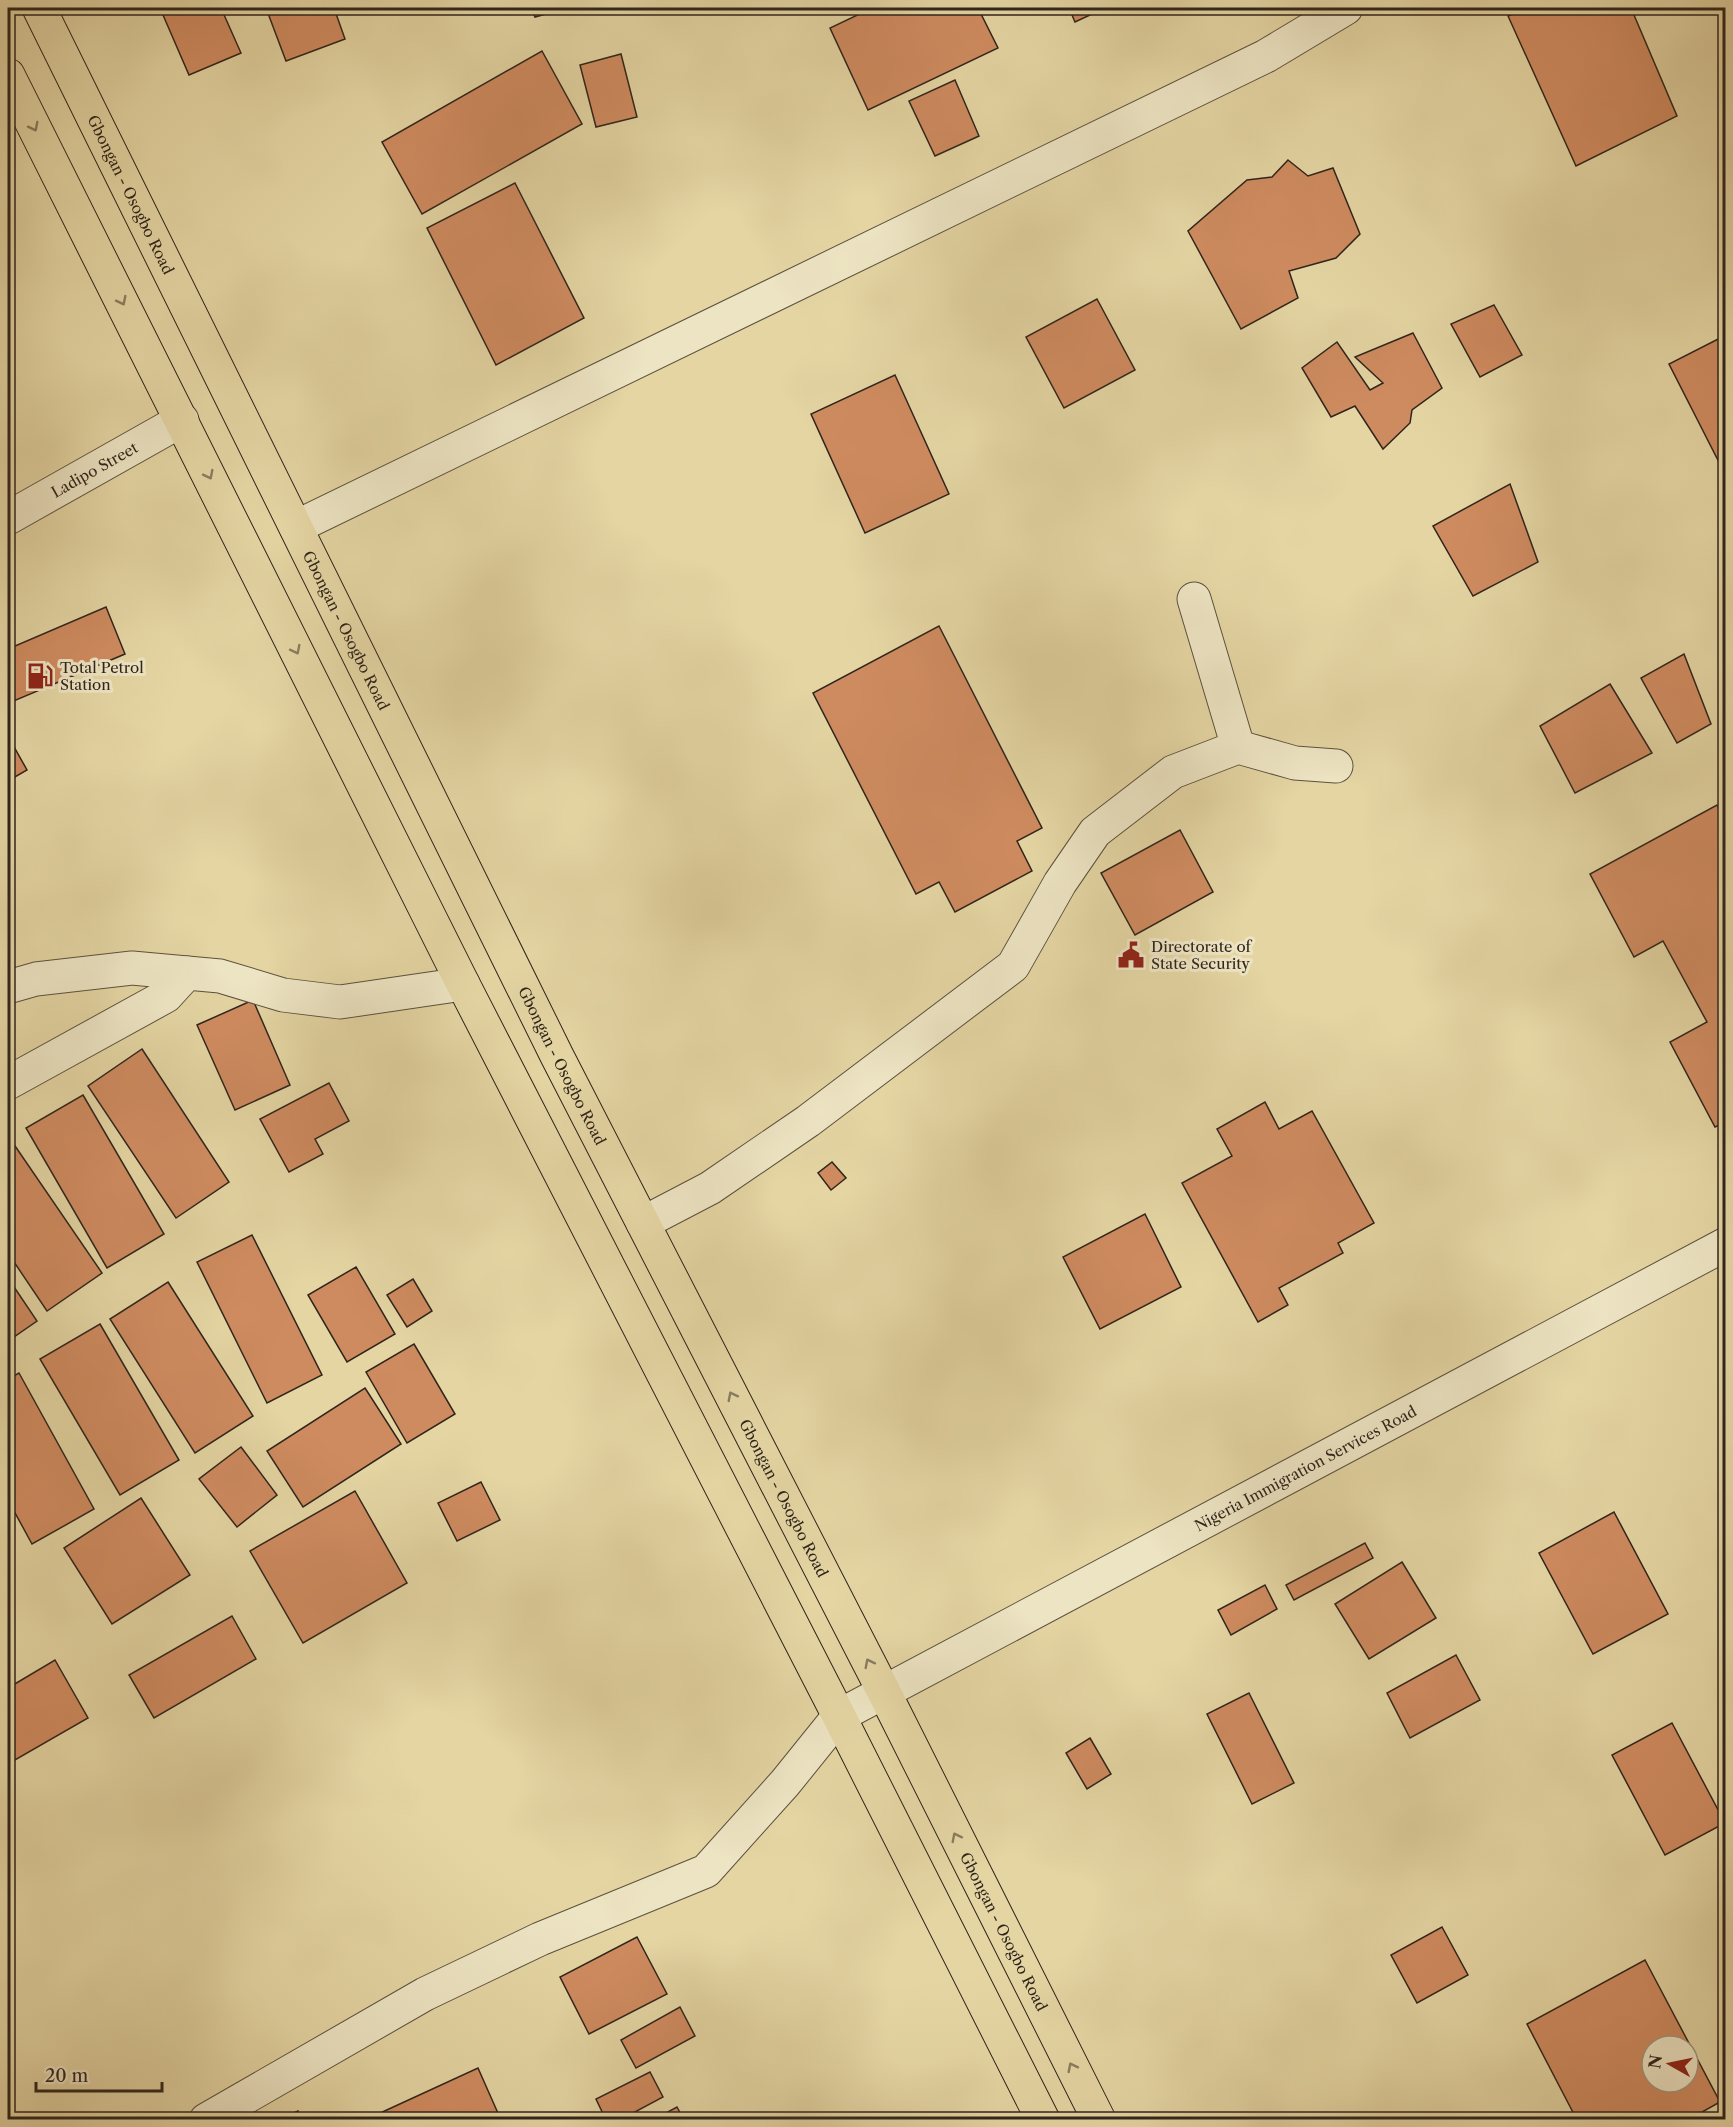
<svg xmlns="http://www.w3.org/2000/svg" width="1733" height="2127" font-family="'Libre Caslon Text',serif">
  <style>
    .building { fill: #cf8b60; stroke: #2f251c; stroke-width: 1.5; fill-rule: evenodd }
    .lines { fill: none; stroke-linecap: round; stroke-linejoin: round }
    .minor-casing { stroke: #5c513e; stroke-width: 35 }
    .major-casing { stroke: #2f251c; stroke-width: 35 }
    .minor { stroke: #ede4c3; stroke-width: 33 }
    .major { stroke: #e4d5a3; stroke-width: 33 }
    .oneway { stroke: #8a7d60 }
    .labels { text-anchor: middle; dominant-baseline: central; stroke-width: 6; stroke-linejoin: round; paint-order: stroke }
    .street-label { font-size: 15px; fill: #2f251c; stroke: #ede4c3 }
    .poi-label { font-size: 15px; fill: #2f251c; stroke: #ede4c3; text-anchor: start }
  </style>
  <rect width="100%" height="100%" fill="#e4d5a3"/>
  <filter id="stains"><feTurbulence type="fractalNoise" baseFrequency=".00333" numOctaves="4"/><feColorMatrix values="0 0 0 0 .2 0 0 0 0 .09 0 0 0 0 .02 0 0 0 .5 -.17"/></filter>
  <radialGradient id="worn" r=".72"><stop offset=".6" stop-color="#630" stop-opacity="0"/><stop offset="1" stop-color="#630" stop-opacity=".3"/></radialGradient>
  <!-- building -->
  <g class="building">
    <polygon points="160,8 221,8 241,53 189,75"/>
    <polygon points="266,8 334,8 345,39 286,61"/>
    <polygon points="531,8 567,8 535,17"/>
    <polygon points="872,8 978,8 998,48 868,110 830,28"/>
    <polygon points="1069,8 1105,8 1075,22"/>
    <polygon points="1527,8 1631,8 1677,116 1576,166 1508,16"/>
    <polygon points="542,51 582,124 422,214 382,142"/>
    <polygon points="621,54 637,117 596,127 580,65"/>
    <polygon points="955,80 979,136 935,156 909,101"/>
    <polygon points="1288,160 1308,176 1333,168 1360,234 1336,258 1289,271 1298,298 1241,329 1188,231 1247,180 1272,177"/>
    <polygon points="515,183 584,318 496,365 427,228"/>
    <polygon points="1097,299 1135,370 1064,408 1026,337"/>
    <polygon points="1494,305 1522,355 1480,377 1451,324"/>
    <polygon points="1413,333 1442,388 1412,410 1410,423 1383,449 1355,406 1331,417 1302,368 1337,342 1370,390 1383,383 1355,357"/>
    <polygon points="1726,335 1726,476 1669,364"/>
    <polygon points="895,375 949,494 865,533 811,414"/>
    <polygon points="1510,484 1538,562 1473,596 1433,526"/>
    <polygon points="106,607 125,654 9,703 8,649"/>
    <polygon points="939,626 1042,828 1017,841 1032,871 955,912 939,882 916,894 813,693"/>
    <polygon points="1684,654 1711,724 1677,743 1641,678"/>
    <polygon points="1610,684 1652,753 1575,793 1540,726"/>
    <polygon points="8,736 27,770 8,781"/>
    <polygon points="1717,805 1726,821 1726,1122 1715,1127 1670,1042 1707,1022 1663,941 1634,957 1590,874"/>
    <polygon points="1180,830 1213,892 1135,935 1101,873"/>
    <polygon points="253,1000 290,1085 235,1110 197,1025"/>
    <polygon points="142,1049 229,1182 176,1218 88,1086"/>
    <polygon points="329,1083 349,1121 315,1139 323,1154 289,1172 260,1119"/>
    <polygon points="83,1095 164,1234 107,1268 26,1128"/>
    <polygon points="1265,1102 1279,1129 1312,1111 1374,1223 1338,1243 1343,1253 1279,1288 1288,1305 1258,1322 1182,1183 1232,1156 1217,1129"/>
    <polygon points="13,1143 102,1273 47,1311 8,1253 8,1147"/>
    <polygon points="832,1162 846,1178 831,1190 818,1173"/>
    <polygon points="1145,1214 1181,1287 1100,1329 1063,1257"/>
    <polygon points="252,1235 322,1375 267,1403 197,1262"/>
    <polygon points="356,1267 395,1334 347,1362 308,1295"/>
    <polygon points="8,1278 37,1321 8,1341"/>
    <polygon points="413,1279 432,1311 407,1327 387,1295"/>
    <polygon points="168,1282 253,1416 195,1453 110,1319"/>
    <polygon points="100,1324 179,1460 120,1495 40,1359"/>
    <polygon points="414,1344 455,1414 407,1443 366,1372"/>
    <polygon points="19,1373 94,1509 32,1544 8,1500 8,1379"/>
    <polygon points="365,1388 401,1444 303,1507 267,1451"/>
    <polygon points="241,1447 277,1495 237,1527 199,1479"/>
    <polygon points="481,1482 500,1520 457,1541 438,1503"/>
    <polygon points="355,1491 407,1583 303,1643 250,1551"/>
    <polygon points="141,1498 190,1575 112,1624 64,1548"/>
    <polygon points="1614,1512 1668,1614 1593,1654 1539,1553"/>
    <polygon points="1365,1543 1373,1558 1294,1600 1286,1585"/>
    <polygon points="1402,1562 1436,1618 1369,1659 1335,1604"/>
    <polygon points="1265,1585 1277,1609 1231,1635 1218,1610"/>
    <polygon points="232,1616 256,1659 154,1718 129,1675"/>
    <polygon points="1456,1655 1480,1700 1410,1738 1387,1693"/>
    <polygon points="55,1660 88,1718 8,1764 8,1688"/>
    <polygon points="1249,1693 1294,1783 1252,1804 1207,1714"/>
    <polygon points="1672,1723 1725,1823 1665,1855 1612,1755"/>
    <polygon points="1090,1738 1111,1774 1087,1789 1066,1753"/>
    <polygon points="1442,1927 1468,1975 1417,2003 1391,1955"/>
    <polygon points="637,1937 667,1994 589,2034 560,1977"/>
    <path d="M 1645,1960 L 1720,2102 L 1688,2120 L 1577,2120 L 1527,2024 ZM 1652,2046 L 1688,2046 L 1688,2082 L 1652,2082 Z"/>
    <polygon points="680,2007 695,2036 636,2068 621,2040"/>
    <polygon points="478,2068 501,2120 365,2120"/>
    <polygon points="650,2072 663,2097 620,2120 606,2120 596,2099"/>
    <polygon points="677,2107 684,2120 653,2120"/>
    <polygon points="298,2111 302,2120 277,2120"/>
  </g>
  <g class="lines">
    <!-- minor casing -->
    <g class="minor-casing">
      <g id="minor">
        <path id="s1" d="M 8,518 L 182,420"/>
        <polyline points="296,527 1266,56 1346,8"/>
        <polyline points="1194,599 1238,747"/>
        <polyline points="8,987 36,979 132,968 220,976 283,995 340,1002 463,984"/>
        <polyline points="8,1083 166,996 187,973"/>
        <polyline points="643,1223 710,1188 808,1121 1013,966 1060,883 1095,832 1173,772 1238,747 1295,763 1336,766"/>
        <path id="s2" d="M 206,2120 L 425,1994 L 540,1939 L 706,1871 L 785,1783 L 839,1716 L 1726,1244"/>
      </g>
    </g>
    <!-- major casing -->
    <g class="major-casing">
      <g id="major">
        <path id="s3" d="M 39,8 L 557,1056 L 884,1692 L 1099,2120"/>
        <polyline points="8,75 463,984 839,1716 1043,2120"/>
      </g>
    </g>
    <!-- minor -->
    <use href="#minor" class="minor"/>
    <!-- major -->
    <use href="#major" class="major"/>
  </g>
  <!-- one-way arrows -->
  <defs><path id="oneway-chevron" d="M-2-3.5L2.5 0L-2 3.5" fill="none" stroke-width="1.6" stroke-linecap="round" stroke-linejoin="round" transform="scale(1.5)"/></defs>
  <g class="oneway">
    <use href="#oneway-chevron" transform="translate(34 127) rotate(63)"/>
    <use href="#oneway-chevron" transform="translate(122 301) rotate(63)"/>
    <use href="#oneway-chevron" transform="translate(209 475) rotate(63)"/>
    <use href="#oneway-chevron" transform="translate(296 650) rotate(63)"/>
    <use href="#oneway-chevron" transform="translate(732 1396) rotate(-117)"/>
    <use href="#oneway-chevron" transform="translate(869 1663) rotate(-117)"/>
    <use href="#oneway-chevron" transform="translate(956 1837) rotate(-117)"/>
    <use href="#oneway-chevron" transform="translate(1072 2067) rotate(-117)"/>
  </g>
  <!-- icons -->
  <defs>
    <g id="fuel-bare" transform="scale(2.07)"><path d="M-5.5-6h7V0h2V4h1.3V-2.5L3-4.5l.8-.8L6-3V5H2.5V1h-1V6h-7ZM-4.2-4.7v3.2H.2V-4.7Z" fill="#8f2418" stroke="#ede4c3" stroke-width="2.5" paint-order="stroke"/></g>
    <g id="civic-bare" transform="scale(2.07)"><path d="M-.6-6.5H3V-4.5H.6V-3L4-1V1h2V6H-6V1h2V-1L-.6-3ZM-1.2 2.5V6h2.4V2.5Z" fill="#8f2418" stroke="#ede4c3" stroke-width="2.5" paint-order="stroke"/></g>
  </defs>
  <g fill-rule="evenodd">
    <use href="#fuel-bare" x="40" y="676"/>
    <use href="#civic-bare" x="1131" y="955"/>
  </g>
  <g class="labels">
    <!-- street labels -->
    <g class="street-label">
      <text stroke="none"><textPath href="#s3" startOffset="208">Gbongan - Osogbo Road</textPath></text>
      <text stroke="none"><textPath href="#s1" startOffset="99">Ladipo Street</textPath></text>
      <text stroke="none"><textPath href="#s3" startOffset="694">Gbongan - Osogbo Road</textPath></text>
      <text stroke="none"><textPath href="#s3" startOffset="1180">Gbongan - Osogbo Road</textPath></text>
      <text stroke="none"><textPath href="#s2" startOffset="1292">Nigeria Immigration Services Road</textPath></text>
      <text stroke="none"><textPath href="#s3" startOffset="1666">Gbongan - Osogbo Road</textPath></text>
      <text stroke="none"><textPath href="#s3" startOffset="2152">Gbongan - Osogbo Road</textPath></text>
    </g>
    <!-- poi labels -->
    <g class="poi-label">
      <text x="60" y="667">Total Petrol<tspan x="60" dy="17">Station</tspan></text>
      <text x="1151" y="946">Directorate of<tspan x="1151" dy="17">State Security</tspan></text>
    </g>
  </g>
  <!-- margin -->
  <rect width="1733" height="2127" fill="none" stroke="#e4d5a3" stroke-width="30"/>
  <rect x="9" y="9" width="1715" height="2109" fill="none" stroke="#2f251c" stroke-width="3"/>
  <rect x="15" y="15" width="1703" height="2097" fill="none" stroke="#2f251c" stroke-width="1.5"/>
  <!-- north arrow -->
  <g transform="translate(1670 2064) rotate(279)"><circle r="28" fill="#ede4c3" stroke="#a19880" stroke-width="1.5"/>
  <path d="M0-4.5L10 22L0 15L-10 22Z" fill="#8f2418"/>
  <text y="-9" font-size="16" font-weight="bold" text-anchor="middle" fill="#2f251c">N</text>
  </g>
  <!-- scale -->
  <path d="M36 2082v9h126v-9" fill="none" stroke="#2f251c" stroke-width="3"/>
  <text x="45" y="2082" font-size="18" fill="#2f251c" stroke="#ede4c3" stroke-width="4.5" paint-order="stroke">20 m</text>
  <rect width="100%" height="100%" filter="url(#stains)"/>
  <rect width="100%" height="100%" fill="url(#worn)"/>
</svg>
